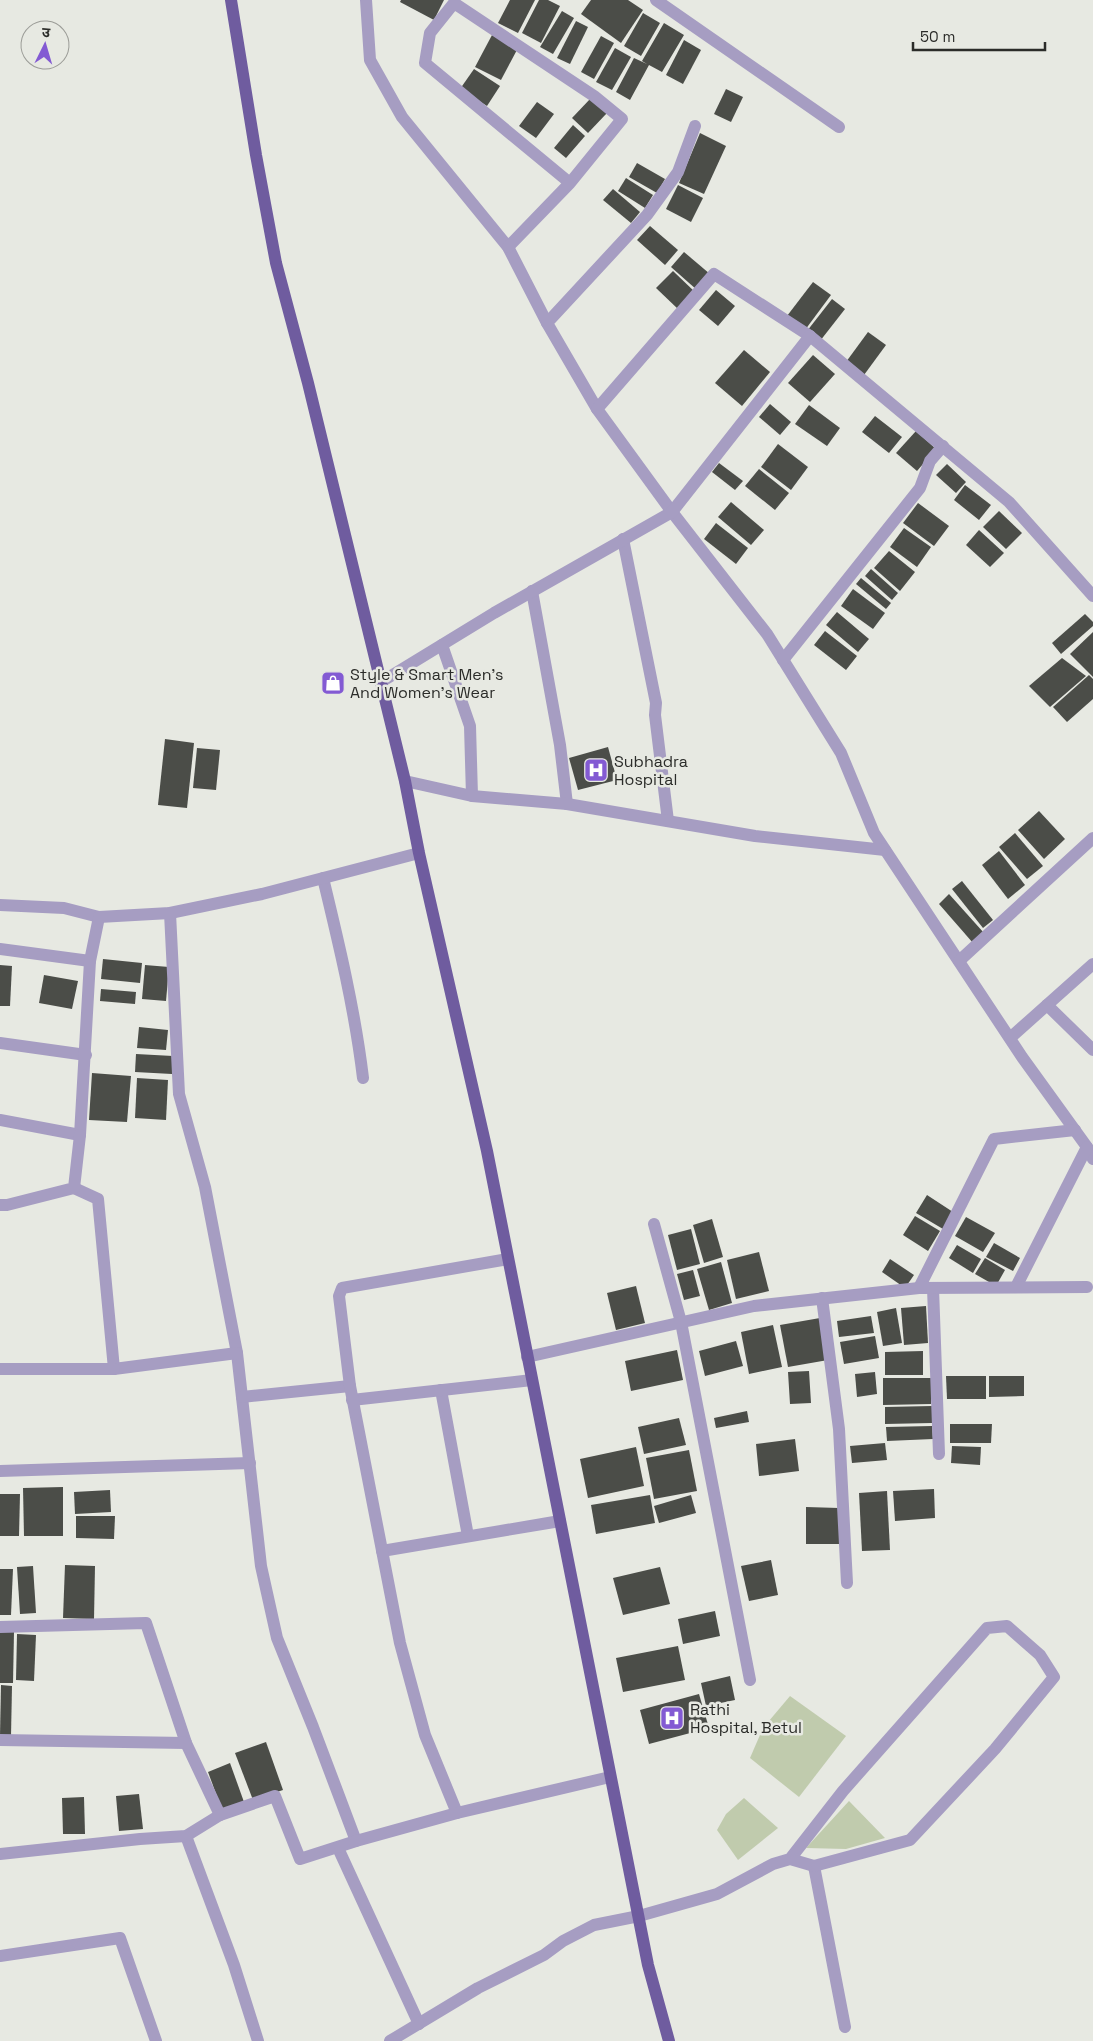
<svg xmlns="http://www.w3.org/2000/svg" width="1093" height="2041" font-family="'Space Grotesk','Noto Sans Devanagari',sans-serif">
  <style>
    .green { fill: #c0cbad }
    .building { fill: #4b4d48 }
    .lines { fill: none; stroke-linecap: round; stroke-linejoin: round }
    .minor { stroke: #a69dc2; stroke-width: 12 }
    .major { stroke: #6f5c9f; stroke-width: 12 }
    .labels { text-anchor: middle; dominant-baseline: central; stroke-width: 5; stroke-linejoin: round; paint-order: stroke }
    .poi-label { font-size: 16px; fill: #2b2c29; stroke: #e7e9e2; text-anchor: start }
  </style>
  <rect width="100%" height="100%" fill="#e7e9e2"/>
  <!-- green -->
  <g class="green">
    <polygon points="790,1696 846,1736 799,1797 750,1758 763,1728"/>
    <polygon points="744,1798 778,1828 738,1860 717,1830 726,1814"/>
    <polygon points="849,1801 885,1838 846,1849 806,1848"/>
  </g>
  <!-- building -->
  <g class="building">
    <polygon points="401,0 444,0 434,20 400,2"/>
    <polygon points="510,0 535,0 518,33 498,23"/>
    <polygon points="539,0 548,0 560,6 541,43 522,33"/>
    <polygon points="591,0 628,0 643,10 621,43 581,14"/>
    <polygon points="562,11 574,18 553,54 540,47"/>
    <polygon points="643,13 660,23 641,56 624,46"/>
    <polygon points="576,21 588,27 570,64 557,58"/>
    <polygon points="664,23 684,35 662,72 649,65 630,100 616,92 634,58 647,64 642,61"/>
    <polygon points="492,35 518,48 501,80 475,67"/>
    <polygon points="601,36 614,43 594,79 581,72"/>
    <polygon points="684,40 701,50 683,84 666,75"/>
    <polygon points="615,48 631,57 612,90 596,82"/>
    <polygon points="474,69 500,86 487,106 460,89"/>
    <polygon points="726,89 743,97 731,122 714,114"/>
    <polygon points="591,98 607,113 588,133 572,118"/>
    <polygon points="537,102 554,114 536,138 519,126"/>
    <polygon points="573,125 585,136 566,158 554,148"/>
    <polygon points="700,133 726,146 704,194 679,183"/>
    <polygon points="637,163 665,179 657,193 629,177"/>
    <polygon points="626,178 653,195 645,208 618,191"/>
    <polygon points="678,185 703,198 691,222 666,209"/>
    <polygon points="613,189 640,212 631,223 603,200"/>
    <polygon points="650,226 678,250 665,265 637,240"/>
    <polygon points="684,252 710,274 697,290 671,267"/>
    <polygon points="673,271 696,293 679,310 656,288"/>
    <polygon points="813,282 831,295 805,330 787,316"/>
    <polygon points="716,290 735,306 718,326 699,310"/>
    <polygon points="832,299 845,309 820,341 807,331"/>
    <polygon points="868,332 886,345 864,375 846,362"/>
    <polygon points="744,350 770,372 742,406 715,383"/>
    <polygon points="813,355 835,374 810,402 788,383"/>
    <polygon points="770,404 791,422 780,435 759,417"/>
    <polygon points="809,405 840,428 827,446 795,424"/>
    <polygon points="875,416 902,437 889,453 862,432"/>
    <polygon points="916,431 936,449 917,471 896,453"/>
    <polygon points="778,444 808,467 791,490 761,467"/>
    <polygon points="719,463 743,481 735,490 712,472"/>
    <polygon points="947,464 966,482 956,493 936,475"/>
    <polygon points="759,469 789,493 775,510 745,486"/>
    <polygon points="965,485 991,505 979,520 954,500"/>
    <polygon points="731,502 764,530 751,545 718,517"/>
    <polygon points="918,503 949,526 934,546 903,523"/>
    <polygon points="999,511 1022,533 1006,549 983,527"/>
    <polygon points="716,523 748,548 736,564 704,539"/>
    <polygon points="904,528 931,547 917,567 890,547"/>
    <polygon points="979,530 1004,553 990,567 966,545"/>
    <polygon points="889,551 915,572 900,591 874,568"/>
    <polygon points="871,569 898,593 892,600 865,576"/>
    <polygon points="861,578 891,603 886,609 856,584"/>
    <polygon points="853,589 885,613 873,629 841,606"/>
    <polygon points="837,612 869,639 858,652 826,625"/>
    <polygon points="1085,614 1093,622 1093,626 1061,654 1052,643"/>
    <polygon points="825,631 857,656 846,670 814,645"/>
    <polygon points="1093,632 1093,677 1070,654"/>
    <polygon points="1062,658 1086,676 1050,707 1029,686"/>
    <polygon points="1089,675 1093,679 1093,699 1067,722 1053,707"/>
    <polygon points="165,739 194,743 187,808 158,805"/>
    <polygon points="608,747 617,780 578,790 569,758"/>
    <polygon points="197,748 220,750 216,790 193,788"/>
    <polygon points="1039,811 1065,839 1044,859 1018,830"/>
    <polygon points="1015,833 1043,866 1027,879 999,847"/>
    <polygon points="999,851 1025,885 1008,899 982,865"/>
    <polygon points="962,881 993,920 983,928 952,889"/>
    <polygon points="949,894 984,933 973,943 939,904"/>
    <polygon points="103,959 142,963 140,983 101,979"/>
    <polygon points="0,965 12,966 10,1006 0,1006"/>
    <polygon points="145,965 169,967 166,1001 142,999"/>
    <polygon points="44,975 78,981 72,1009 39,1003"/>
    <polygon points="101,989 136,992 135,1004 100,1001"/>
    <polygon points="139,1027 168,1030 166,1050 137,1048"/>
    <polygon points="136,1054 173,1056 172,1074 135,1072"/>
    <polygon points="92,1073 131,1076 127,1122 89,1120"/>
    <polygon points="137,1078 168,1080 166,1120 135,1118"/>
    <polygon points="927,1195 953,1212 943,1229 916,1213"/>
    <polygon points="915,1216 940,1231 928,1251 903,1235"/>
    <polygon points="966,1217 995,1233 983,1252 955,1236"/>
    <polygon points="712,1219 723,1257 704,1263 693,1225"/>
    <polygon points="691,1229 700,1264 677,1270 668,1235"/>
    <polygon points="994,1243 1020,1258 1013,1271 986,1257"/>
    <polygon points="957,1245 981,1259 973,1273 949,1258"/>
    <polygon points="759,1252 769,1291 736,1299 727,1260"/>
    <polygon points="985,1258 1005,1270 996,1286 975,1274"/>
    <polygon points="890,1259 914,1275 905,1288 882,1272"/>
    <polygon points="721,1262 732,1303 709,1310 697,1269"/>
    <polygon points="693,1270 700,1296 684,1300 677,1274"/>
    <polygon points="636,1286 645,1323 616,1330 607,1293"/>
    <polygon points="926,1306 928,1343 904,1345 901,1308"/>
    <polygon points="896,1308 902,1343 883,1346 877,1312"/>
    <polygon points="871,1316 874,1333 839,1337 837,1321"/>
    <polygon points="820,1318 828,1360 788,1367 780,1325"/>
    <polygon points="773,1325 782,1367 749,1374 741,1332"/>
    <polygon points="875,1336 879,1358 844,1364 840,1342"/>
    <polygon points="736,1341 743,1366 705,1376 699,1351"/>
    <polygon points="677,1350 683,1380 631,1391 625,1361"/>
    <polygon points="923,1351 923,1375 885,1375 885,1352"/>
    <polygon points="809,1371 811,1403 790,1404 788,1372"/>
    <polygon points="875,1372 877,1394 857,1397 855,1374"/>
    <polygon points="946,1376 986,1376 986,1399 947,1399"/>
    <polygon points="989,1376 1024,1376 1024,1396 989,1397"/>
    <polygon points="883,1378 931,1378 931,1404 883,1405"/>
    <polygon points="932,1406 932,1423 885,1424 885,1407"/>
    <polygon points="747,1411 749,1422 716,1428 714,1418"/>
    <polygon points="679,1418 686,1445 644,1454 638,1427"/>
    <polygon points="950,1424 992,1424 991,1443 950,1443"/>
    <polygon points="932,1426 933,1439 887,1441 886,1427"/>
    <polygon points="795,1439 799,1471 759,1476 756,1444"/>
    <polygon points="885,1443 887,1460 852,1463 850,1446"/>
    <polygon points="952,1446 981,1447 980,1465 951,1463"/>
    <polygon points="636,1447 644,1486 588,1498 580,1459"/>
    <polygon points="689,1450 697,1491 654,1499 646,1458"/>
    <polygon points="63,1487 63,1536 24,1536 23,1488"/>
    <polygon points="934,1489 935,1518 895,1521 893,1491"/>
    <polygon points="110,1490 111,1512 75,1514 74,1492"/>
    <polygon points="887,1491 890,1550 862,1551 859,1493"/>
    <polygon points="0,1494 20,1494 19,1536 0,1536"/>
    <polygon points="650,1495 655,1523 596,1534 591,1505"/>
    <polygon points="691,1495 696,1513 659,1523 654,1506"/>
    <polygon points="806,1507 839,1508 839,1544 806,1544"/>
    <polygon points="76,1516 115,1516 114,1539 76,1538"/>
    <polygon points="771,1560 778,1595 749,1601 741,1566"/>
    <polygon points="65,1565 95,1566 94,1619 63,1618"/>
    <polygon points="33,1566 36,1613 20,1614 17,1567"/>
    <polygon points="660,1567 670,1604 623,1615 613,1578"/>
    <polygon points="0,1569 13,1569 11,1615 0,1615"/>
    <polygon points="715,1611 720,1636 683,1644 678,1619"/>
    <polygon points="0,1632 14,1632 13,1683 0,1683"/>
    <polygon points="17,1634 36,1635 34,1681 16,1680"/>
    <polygon points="678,1646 685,1680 623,1692 616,1658"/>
    <polygon points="730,1676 735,1700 706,1706 701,1683"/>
    <polygon points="1,1685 12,1686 11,1736 0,1735"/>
    <polygon points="699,1694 709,1728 649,1744 640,1710"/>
    <polygon points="266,1742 283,1790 253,1800 235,1753"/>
    <polygon points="230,1763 244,1802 222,1810 208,1772"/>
    <polygon points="139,1794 143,1829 119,1831 116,1796"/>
    <polygon points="84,1797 85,1834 63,1834 62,1798"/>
  </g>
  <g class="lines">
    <!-- minor -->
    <g class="minor">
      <polyline points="366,0 370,60 402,117 508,247 547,323"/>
      <polyline points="656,0 839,127"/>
      <polyline points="508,247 570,183 425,63 430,33 454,3 594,96 622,119 570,183"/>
      <polyline points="597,409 547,323 647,215 678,172 695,126"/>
      <polyline points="623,539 656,703 655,715 668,821"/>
      <polyline points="532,591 560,745 567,804"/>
      <polyline points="1093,596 1009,502 810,336 714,274 597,409 672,512 767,634 841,753 874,833 1022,1057 1087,1147 1093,1159"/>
      <polyline points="442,645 470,726 472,796"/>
      <polyline points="783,660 920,488 930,461 943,446"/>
      <polyline points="381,682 494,613 672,512 810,336"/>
      <polyline points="405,781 472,796 567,804 755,836 885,850"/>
      <path d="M 323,878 C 339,944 355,1011 363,1078"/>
      <polyline points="0,905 64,908 99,917"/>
      <polyline points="170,913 179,1094 205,1187 237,1353 261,1566 277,1638 313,1727 356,1841"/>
      <polyline points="0,949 90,961"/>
      <polyline points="959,961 1093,838"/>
      <polyline points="1047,1005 1093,1050"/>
      <polyline points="1010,1038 1093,964"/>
      <polyline points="0,1043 86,1055"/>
      <polyline points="0,1120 80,1135 90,961 99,917 170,913 262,894 419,853"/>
      <polyline points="74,1188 98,1199 114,1369 237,1353"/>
      <polyline points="0,1205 7,1205 74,1188 80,1135"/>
      <polyline points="654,1224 681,1322 750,1680"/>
      <polyline points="1016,1287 1087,1147"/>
      <polyline points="919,1288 994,1139 1075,1130"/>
      <polyline points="933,1288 939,1454"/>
      <polyline points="822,1298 839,1429 847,1583"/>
      <polyline points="527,1357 754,1306 919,1288 1087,1287"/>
      <polyline points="0,1369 114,1369"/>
      <polyline points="441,1390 468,1536"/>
      <polyline points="242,1397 350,1386"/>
      <polyline points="352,1400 532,1380"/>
      <polyline points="0,1471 250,1463"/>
      <polyline points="382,1551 560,1521"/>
      <polyline points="0,1627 146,1623 186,1743 220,1815"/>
      <polyline points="0,1740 186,1743"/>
      <polyline points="457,1813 425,1735 400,1643 350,1386 339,1296 342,1288 508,1259"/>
      <polyline points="186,1836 234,1965 258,2041"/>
      <polyline points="338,1848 419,2024"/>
      <polyline points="0,1854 140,1839 186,1836 220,1815 275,1796 300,1859 356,1841 457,1813 610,1777"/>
      <polyline points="814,1866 845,2027"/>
      <polyline points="0,1956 120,1938 156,2041"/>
      <polyline points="390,2041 478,1988 544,1955 563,1941 594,1925 639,1916 717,1894 773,1864 790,1859 814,1866 910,1840 995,1749 1054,1677 1040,1655 1007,1626 987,1628 843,1791 790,1859"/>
    </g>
    <!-- major -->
    <polyline class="major" points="231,0 256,155 276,263 308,383 405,781 419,853 487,1151 648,1965 669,2041"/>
  </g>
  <!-- icons -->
  <defs>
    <g id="shop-square" transform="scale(1.25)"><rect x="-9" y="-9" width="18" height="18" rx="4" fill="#835ad3" stroke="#e7e9e2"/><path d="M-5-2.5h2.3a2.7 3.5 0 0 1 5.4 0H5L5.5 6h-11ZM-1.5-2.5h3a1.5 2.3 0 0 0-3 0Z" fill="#fff"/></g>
    <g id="hospital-square" transform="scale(1.25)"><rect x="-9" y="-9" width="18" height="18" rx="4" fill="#835ad3" stroke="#e7e9e2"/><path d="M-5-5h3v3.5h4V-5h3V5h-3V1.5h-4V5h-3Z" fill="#fff"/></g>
  </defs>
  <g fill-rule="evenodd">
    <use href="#shop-square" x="333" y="683"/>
    <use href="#hospital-square" x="596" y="770"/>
    <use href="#hospital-square" x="672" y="1718"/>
  </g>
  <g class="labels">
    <!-- poi labels -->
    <g class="poi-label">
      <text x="350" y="674">Style &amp; Smart Men’s<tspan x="350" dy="18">And Women’s Wear</tspan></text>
      <text x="614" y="761">Subhadra<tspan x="614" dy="18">Hospital</tspan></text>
      <text x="690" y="1709">Rathi<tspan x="690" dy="18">Hospital, Betul</tspan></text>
    </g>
  </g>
  <!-- north arrow -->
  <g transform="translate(45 45) rotate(5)"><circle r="24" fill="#e7e9e2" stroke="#9c9d98"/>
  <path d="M0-4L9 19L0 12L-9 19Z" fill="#835ad3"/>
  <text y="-8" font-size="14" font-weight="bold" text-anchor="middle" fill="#2b2c29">उ</text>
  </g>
  <!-- scale -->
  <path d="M913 42v8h132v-8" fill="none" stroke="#2b2c29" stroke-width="2.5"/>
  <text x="920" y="42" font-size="15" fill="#2b2c29" stroke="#e7e9e2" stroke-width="4" paint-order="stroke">50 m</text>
</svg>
